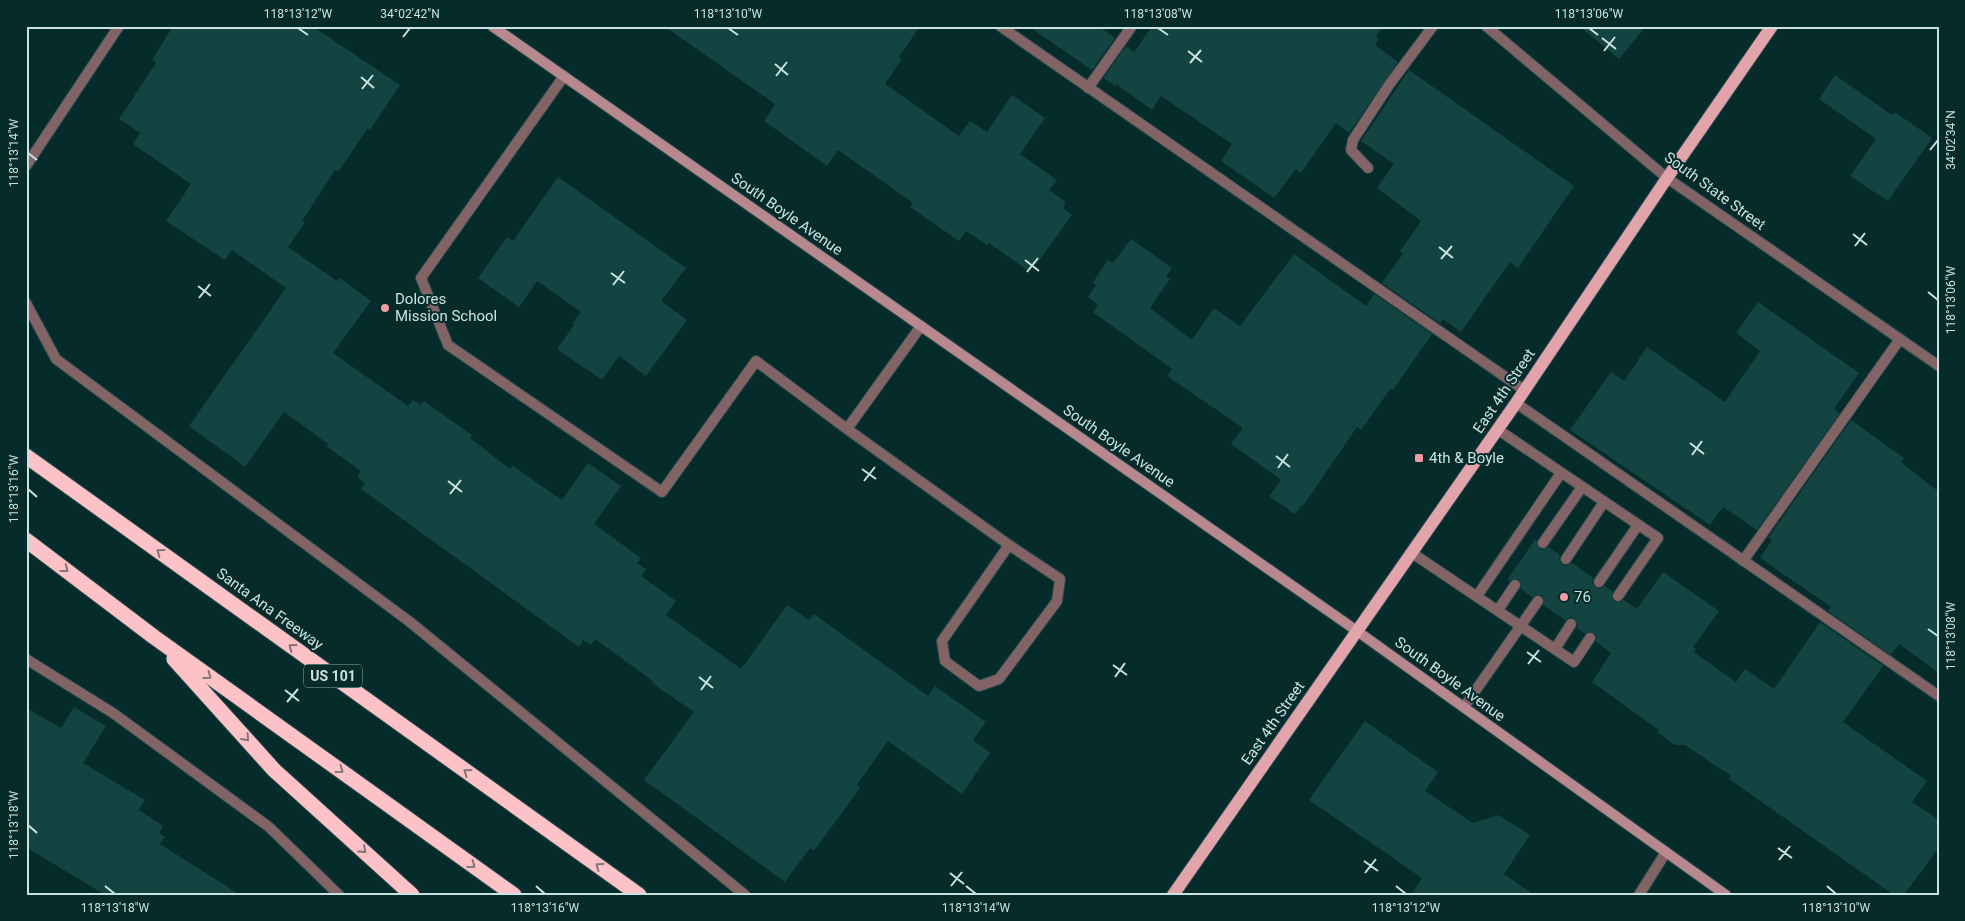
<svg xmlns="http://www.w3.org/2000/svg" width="1965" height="921" font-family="Roboto,sans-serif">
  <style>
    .building { fill: #134442 }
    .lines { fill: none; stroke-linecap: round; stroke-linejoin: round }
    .service-casing { stroke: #254847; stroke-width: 12 }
    .minor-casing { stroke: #254847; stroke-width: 12 }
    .tertiary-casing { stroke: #254847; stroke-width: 12 }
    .secondary-casing { stroke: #254847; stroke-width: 12 }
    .primary-casing { stroke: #254847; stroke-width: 14 }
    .motorway-casing { stroke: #254847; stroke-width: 17 }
    .service { stroke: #826467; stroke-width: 10 }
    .minor { stroke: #826467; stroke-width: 10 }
    .tertiary { stroke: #826467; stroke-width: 10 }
    .secondary { stroke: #b7888d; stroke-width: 10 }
    .primary { stroke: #e0a4aa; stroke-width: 12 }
    .motorway { stroke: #fcc2c7; stroke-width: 15 }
    .oneway { stroke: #807678 }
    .ticks { fill: none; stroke: #cae2e1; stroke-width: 2 }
    .poi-dot { fill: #f49aa4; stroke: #052b2a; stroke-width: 2 }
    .labels { text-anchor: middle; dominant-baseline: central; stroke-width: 4; stroke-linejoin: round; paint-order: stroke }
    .shield { fill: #052b2a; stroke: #8fabaa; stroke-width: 1 }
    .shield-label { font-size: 14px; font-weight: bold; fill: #cae2e1 }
    .street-label { font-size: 15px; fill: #cae2e1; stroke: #052b2a }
    .poi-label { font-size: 15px; fill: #cae2e1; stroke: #052b2a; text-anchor: start }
    .neatline { fill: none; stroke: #cae2e1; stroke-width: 2 }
    .ticks-label { font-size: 12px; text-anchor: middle; fill: #cae2e1 }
  </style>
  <rect width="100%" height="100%" fill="#052b2a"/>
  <!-- building -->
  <g class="building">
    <polygon points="173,26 312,26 400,85 370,130 368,128 338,172 335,170 302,221 305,222 288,247 337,281 340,278 371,301 333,353 408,406 413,400 421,405 424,401 472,435 470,438 510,469 513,466 562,500 588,463 621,486 594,524 641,558 637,563 646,569 641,576 676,601 666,615 741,669 787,605 809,620 814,614 928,696 935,686 986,722 973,740 990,753 962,794 888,741 857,785 860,788 814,851 810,848 785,882 644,780 694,712 652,683 653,681 595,639 591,645 583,640 579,647 361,489 365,483 357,477 361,471 326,446 328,444 284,412 245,467 189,426 286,288 232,250 225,260 166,221 191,184 133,144 140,133 119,119 156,63 152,60"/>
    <polygon points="664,26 920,26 899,57 902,59 885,84 959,136 970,121 987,132 1012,95 1045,118 1020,154 1057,180 1049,190 1066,202 1063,208 1072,215 1036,265 1033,263 1027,270 989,243 987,245 966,231 959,241 910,207 913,203 838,150 827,166 764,121 775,104"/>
    <polygon points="1028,26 1098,26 1115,38 1092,70"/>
    <polygon points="1152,26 1383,26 1376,37 1379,39 1375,45 1398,62 1349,133 1336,123 1301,173 1296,169 1274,198 1221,161 1232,144 1161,96 1152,110 1116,84 1115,86 1103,78 1126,46 1134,52"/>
    <polygon points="1579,26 1646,26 1619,59"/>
    <polygon points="1409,70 1574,186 1518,268 1510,262 1461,332 1443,319 1440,323 1382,283 1403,254 1400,251 1421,221 1377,188 1394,164 1361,141"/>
    <polygon points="1835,75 1892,115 1895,112 1932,138 1888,201 1850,176 1876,139 1819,99"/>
    <polygon points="558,177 686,268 661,301 687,320 646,376 619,356 602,380 557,349 574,325 572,324 581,312 537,281 519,307 478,278 507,237 513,241"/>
    <polygon points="1131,239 1172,268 1166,276 1170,279 1150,308 1192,340 1214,308 1240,326 1294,254 1366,306 1374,294 1432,334 1393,390 1391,388 1361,430 1357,427 1303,506 1302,505 1295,514 1269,496 1281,480 1231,444 1243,428 1167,376 1172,369 1093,312 1098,305 1088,297 1096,285 1093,282 1108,260 1113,263"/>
    <polygon points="1758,302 1859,373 1834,409 1840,413 1757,530 1723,507 1710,525 1570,430 1611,372 1624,381 1647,347 1725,402 1760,351 1736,333"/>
    <polygon points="1851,420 1904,458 1901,462 1939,492 1939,673 1899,644 1891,655 1828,611 1831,607 1760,558 1772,540 1768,538"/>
    <polygon points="1536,538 1539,548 1543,550 1549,547 1560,555 1559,559 1562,564 1566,566 1572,563 1593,578 1592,582 1595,587 1599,589 1605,586 1613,592 1612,598 1615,602 1620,602 1624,600 1637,609 1663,572 1719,611 1693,647 1696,649 1694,652 1736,682 1745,669 1774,689 1820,622 1883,666 1843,722 1927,781 1912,802 1939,820 1939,847 1904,895 1894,895 1729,779 1731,776 1685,745 1675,745 1657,732 1659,730 1592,682 1611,653 1596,642 1596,635 1590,631 1585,634 1577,628 1578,624 1575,619 1571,617 1565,620 1543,605 1544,599 1542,595 1536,595 1532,597 1521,589 1521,582 1518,579 1512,579 1509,581 1507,580"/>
    <polygon points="74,707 106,726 83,763 145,800 139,810 163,826 159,833 165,837 160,844 240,895 105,895 26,847 26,708 61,728"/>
    <polygon points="1365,721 1438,772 1425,791 1473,823 1498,815 1530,835 1504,874 1534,895 1411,895 1422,878 1309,800"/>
  </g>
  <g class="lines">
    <!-- service casing -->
    <g class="service-casing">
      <g id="service">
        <polyline points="1000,26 1524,390"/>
        <polyline points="564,76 421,278 448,345 662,492 756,361 847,429 921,326"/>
        <polyline points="1088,88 1132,26"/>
        <polyline points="1368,168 1351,150 1353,140 1389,85 1433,26"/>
        <polyline points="26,303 56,359 410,622 745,895"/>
        <polyline points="1516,403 1939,696"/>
        <polyline points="847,429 1009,545 1060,579 1057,601 999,679 979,686 945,661 942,641 1009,545"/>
        <polyline points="1497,429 1658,538 1618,596"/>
        <polyline points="1543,543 1582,487"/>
        <polyline points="1412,553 1574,662 1590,638"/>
        <polyline points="1566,559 1604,502"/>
        <polyline points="1743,561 1900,339"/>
        <polyline points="1599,582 1638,525"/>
        <polyline points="1477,596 1561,473"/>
        <polyline points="1498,610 1515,585"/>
        <polyline points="1555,649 1571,624"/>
        <polyline points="26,659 113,713 269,827 339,895"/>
        <polyline points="1464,707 1538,601"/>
        <polyline points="1639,895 1666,852"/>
      </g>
    </g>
    <!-- minor casing -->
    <g class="minor-casing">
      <g id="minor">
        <polyline points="26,166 119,26"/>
        <polyline points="1667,178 1939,366"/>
      </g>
    </g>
    <!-- tertiary casing -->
    <g class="tertiary-casing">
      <polyline id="tertiary" points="1486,26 1667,178"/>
    </g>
    <!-- secondary casing -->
    <g class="secondary-casing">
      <polyline id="secondary" points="492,26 1357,631 1726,895"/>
    </g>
    <!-- primary casing -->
    <g class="primary-casing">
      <polyline id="primary" points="1173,895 1516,403 1667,178 1772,26"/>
    </g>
    <!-- motorway casing -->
    <g class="motorway-casing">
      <g id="motorway">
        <polyline points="26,456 639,895"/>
        <polyline points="26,540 154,637 514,895"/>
        <polyline points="174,659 274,770 412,895"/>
      </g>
    </g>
    <!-- service -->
    <use href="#service" class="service"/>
    <!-- minor -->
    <use href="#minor" class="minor"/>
    <!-- tertiary -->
    <use href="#tertiary" class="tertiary"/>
    <!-- secondary -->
    <use href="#secondary" class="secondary"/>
    <!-- primary -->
    <use href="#primary" class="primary"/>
    <!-- motorway -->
    <use href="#motorway" class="motorway"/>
  </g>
  <!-- one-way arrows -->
  <defs><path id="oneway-chevron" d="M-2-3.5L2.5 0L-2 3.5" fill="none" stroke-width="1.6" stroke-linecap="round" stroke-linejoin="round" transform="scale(1.25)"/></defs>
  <g class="oneway">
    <use href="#oneway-chevron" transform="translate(160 552) rotate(-144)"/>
    <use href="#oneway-chevron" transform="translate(65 569) rotate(37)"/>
    <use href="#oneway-chevron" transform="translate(292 647) rotate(-144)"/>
    <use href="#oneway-chevron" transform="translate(208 676) rotate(36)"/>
    <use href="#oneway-chevron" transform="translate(246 738) rotate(48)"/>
    <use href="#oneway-chevron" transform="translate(340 770) rotate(36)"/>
    <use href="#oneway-chevron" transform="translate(467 772) rotate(-144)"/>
    <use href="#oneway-chevron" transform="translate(363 850) rotate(42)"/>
    <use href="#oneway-chevron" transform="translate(472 865) rotate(36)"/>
    <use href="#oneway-chevron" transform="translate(599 866) rotate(-144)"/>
  </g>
  <!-- ticks -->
  <path class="ticks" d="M 298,28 L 308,35M 728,28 L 738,35M 1158,28 L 1168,35M 1589,28 L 1598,35M 403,37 L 410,28M 1602,38 L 1616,49M 1188,51 L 1202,62M 1604,51 L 1615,37M 1190,63 L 1201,50M 775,64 L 788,75M 776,76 L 787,62M 361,77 L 374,88M 362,89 L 373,75M 1930,150 L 1938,140M 28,153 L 37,160M 1853,234 L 1867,245M 1855,246 L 1865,233M 1439,247 L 1453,258M 1441,259 L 1452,246M 1025,260 L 1039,271M 1027,272 L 1038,258M 611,273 L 625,283M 613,285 L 624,271M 198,286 L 211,296M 1928,292 L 1938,300M 199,298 L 210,284M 1690,443 L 1704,454M 1692,455 L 1702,441M 1276,456 L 1290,467M 1278,468 L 1288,454M 862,469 L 876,479M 448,481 L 462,492M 864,481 L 875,467M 28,489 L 37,497M 450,494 L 461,480M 1928,629 L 1938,636M 1527,652 L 1541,662M 1528,664 L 1539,650M 1113,665 L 1127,675M 699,677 L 713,688M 1115,677 L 1125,663M 285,690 L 299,701M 701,690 L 711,676M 287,702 L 298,689M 28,825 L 37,833M 1778,848 L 1792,858M 1779,860 L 1790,846M 1364,861 L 1378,871M 950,873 L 964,884M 1365,873 L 1376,859M 105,886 L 115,894M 536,886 L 545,894M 951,886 L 962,872M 966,886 L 976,894M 1396,886 L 1406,894M 1827,886 L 1836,894"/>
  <!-- markers -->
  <g class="poi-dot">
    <circle cx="385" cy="308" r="5"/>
    <rect x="1414" y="453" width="10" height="10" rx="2.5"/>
    <circle cx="1564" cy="597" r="5"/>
  </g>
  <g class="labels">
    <!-- shield labels -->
    <rect class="shield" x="304" y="664.5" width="58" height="23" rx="4"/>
    <g class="shield-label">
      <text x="333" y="676">US 101</text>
    </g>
    <!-- street labels -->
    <g class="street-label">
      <text transform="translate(1715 191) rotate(36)">South State Street</text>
      <text transform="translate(787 214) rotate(35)">South Boyle Avenue</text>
      <text transform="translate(1504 391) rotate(-56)">East 4th Street</text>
      <text transform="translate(1119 446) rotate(35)">South Boyle Avenue</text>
      <text transform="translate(270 609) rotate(36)">Santa Ana Freeway</text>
      <text transform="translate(1450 679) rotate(36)">South Boyle Avenue</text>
      <text transform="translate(1273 723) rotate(-55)">East 4th Street</text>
    </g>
    <!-- poi labels -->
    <g class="poi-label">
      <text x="395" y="299">Dolores<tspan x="395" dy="17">Mission School</tspan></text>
      <text x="1429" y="458">4th &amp; Boyle</text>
      <text x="1574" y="597">76</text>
    </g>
  </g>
  <!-- border -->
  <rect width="1965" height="921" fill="none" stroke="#052b2a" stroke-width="55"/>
  <rect x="28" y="28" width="1910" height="866" class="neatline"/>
  <g class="ticks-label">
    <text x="298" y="18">118°13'12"W</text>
    <text x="410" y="18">34°02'42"N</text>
    <text x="728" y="18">118°13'10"W</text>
    <text x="1158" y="18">118°13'08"W</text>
    <text x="1589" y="18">118°13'06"W</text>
    <text transform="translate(1951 140) rotate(-90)" y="4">34°02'34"N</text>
    <text transform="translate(14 153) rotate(-90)" y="4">118°13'14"W</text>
    <text transform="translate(1951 300) rotate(-90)" y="4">118°13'06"W</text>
    <text transform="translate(14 489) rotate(-90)" y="4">118°13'16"W</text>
    <text transform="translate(1951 636) rotate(-90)" y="4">118°13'08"W</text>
    <text transform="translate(14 825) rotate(-90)" y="4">118°13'18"W</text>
    <text x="115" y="912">118°13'18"W</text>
    <text x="545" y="912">118°13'16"W</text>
    <text x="976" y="912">118°13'14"W</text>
    <text x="1406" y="912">118°13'12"W</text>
    <text x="1836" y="912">118°13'10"W</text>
  </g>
</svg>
